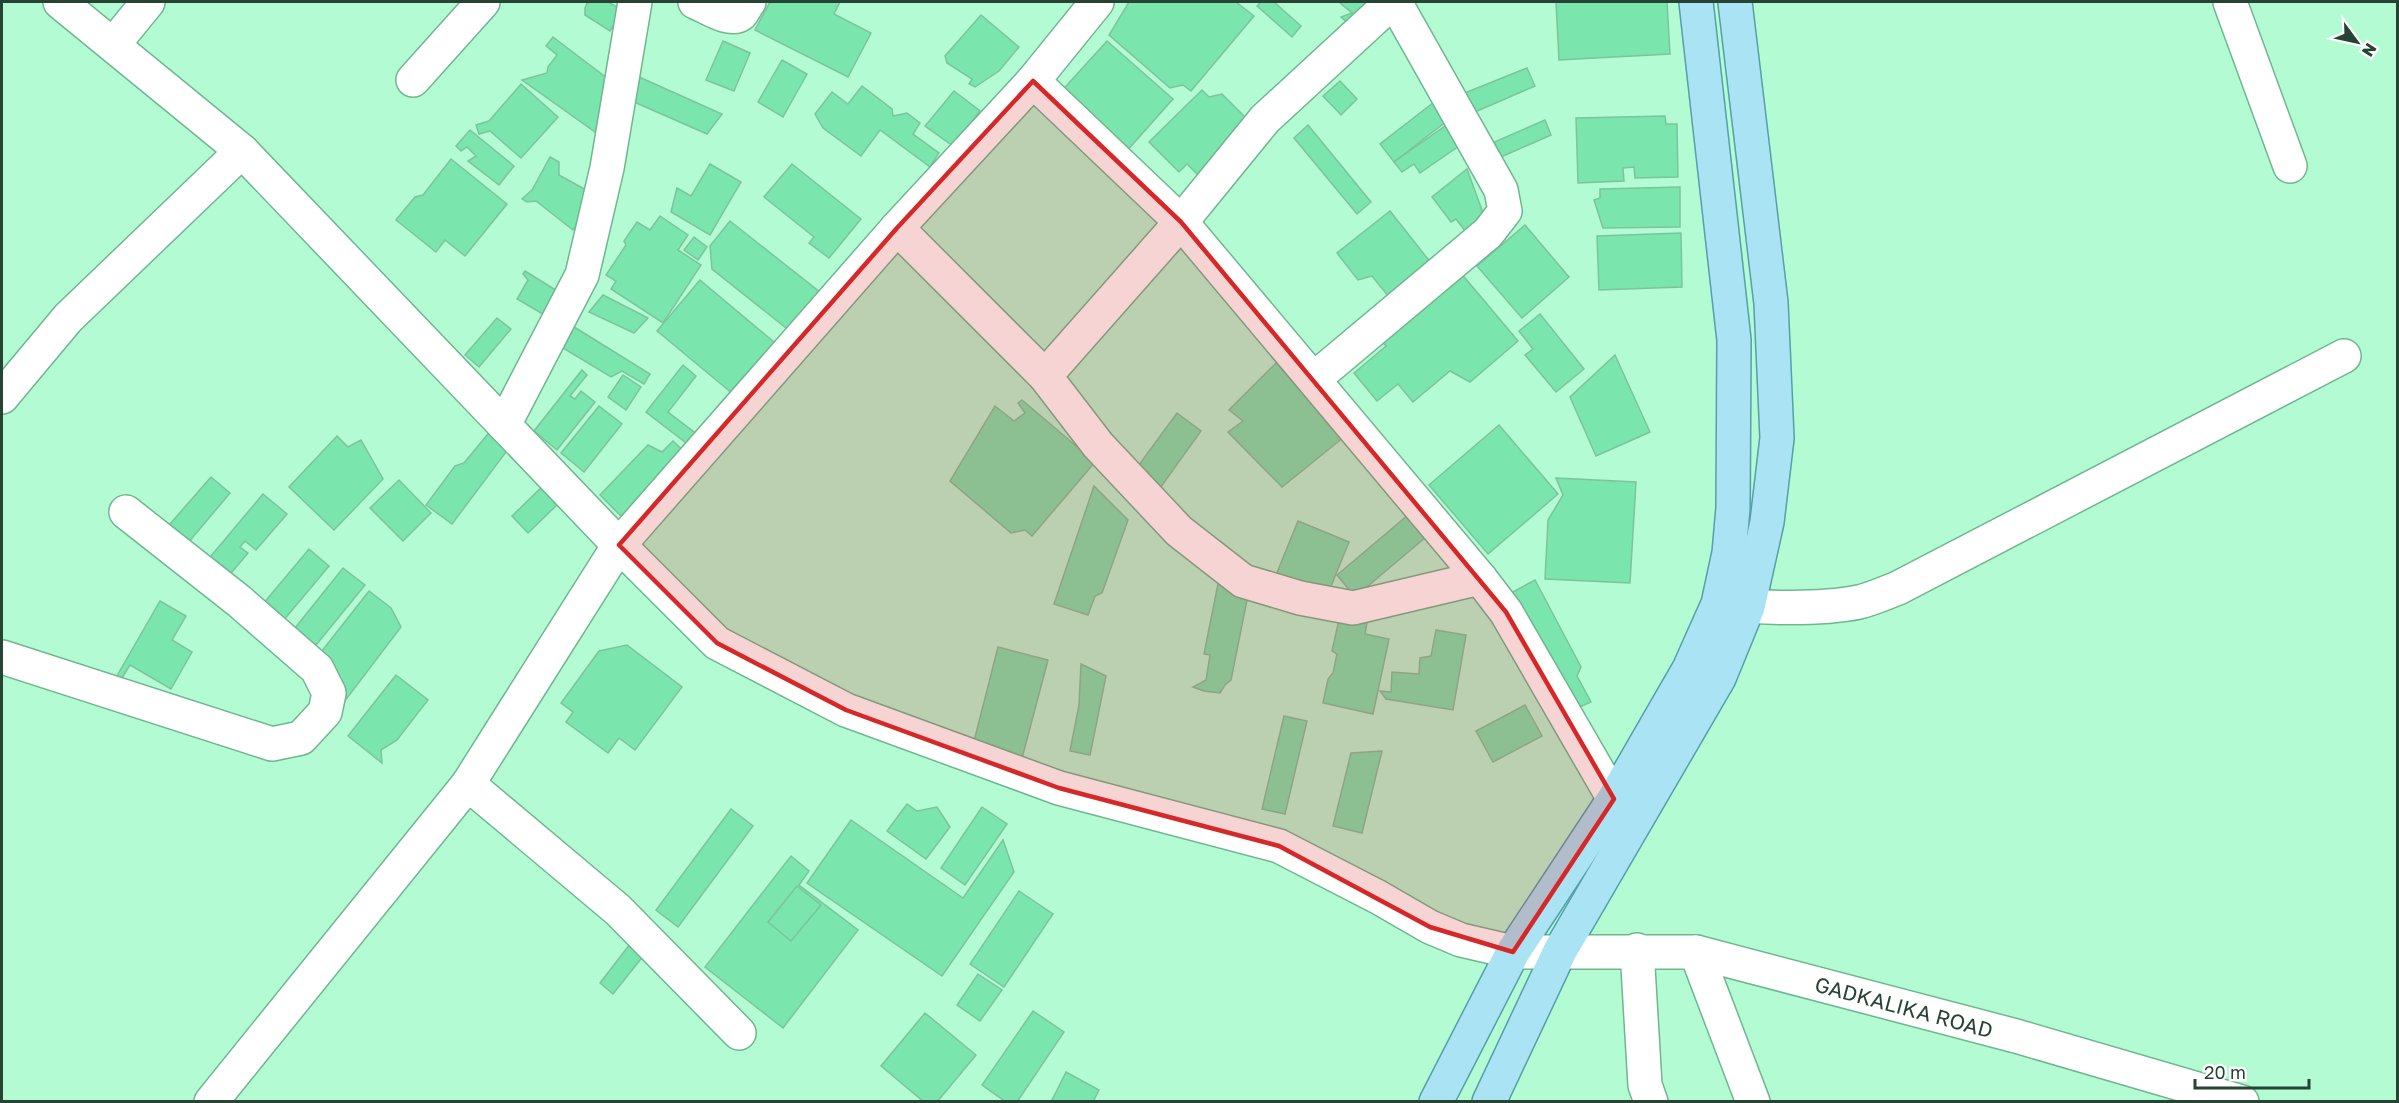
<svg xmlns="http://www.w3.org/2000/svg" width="2399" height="1103" font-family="'Golos Text',sans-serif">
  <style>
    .building { fill: #7ae5ad; stroke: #7dc49d; stroke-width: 1.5 }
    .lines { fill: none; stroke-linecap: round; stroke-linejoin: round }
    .minor-casing { stroke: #70b690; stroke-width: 36 }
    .major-casing { stroke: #569fab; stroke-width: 36 }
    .minor { stroke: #fff; stroke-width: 33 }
    .major { stroke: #a9e3f4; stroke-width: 33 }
    .marked { fill: #d62828; fill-opacity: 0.2; stroke: #d62828; stroke-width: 4.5; stroke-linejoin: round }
    .labels { text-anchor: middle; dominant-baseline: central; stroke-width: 5; stroke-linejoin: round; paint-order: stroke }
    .street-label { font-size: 21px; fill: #264333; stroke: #fff }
  </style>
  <rect width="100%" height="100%" fill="#b3fbd2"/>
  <!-- building -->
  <g class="building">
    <polygon points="594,2 608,2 623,10 610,31 585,15 585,8 587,3"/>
    <polygon points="770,2 840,2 834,14 871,33 848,77 755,30"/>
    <polygon points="1129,2 1236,2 1254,16 1191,91 1183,85 1170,88 1109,35"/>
    <polygon points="1261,2 1274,2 1301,26 1292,37 1257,6"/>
    <polygon points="1339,2 1376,2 1356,30 1341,17 1352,13"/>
    <polygon points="1556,2 1667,2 1670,54 1559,60"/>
    <polygon points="981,15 1019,47 999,71 975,87 969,84 972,79 947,63 945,56"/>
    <polygon points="553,37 616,85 598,134 522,80 547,73 548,67 557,55 546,46"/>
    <polygon points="723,41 750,53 734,91 706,80"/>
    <polygon points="1107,41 1173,99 1125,153 1058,95"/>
    <polygon points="782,60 807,74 783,117 758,102"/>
    <polygon points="1527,68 1535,86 1468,115 1460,95"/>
    <polygon points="628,72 722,114 707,134 625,98"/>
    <polygon points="1340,81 1357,99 1341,115 1323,96"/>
    <polygon points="521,84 558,117 521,158 490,131 479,134 476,125 489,121"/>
    <polygon points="862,86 892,109 893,116 907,113 920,123 913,134 939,153 930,167 880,130 861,156 823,128 815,114 832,92 848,104"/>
    <polygon points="1202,90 1209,97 1222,94 1253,125 1201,178 1187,164 1179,172 1149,142"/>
    <polygon points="954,91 980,111 953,146 925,126"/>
    <polygon points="1438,99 1452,117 1394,162 1380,144"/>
    <polygon points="1665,116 1666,124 1677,124 1678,177 1635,178 1634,167 1623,168 1624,181 1578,183 1576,118"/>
    <polygon points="1545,120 1551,135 1494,160 1483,147"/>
    <polygon points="1452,121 1466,141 1420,173 1414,164 1402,172 1394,162"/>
    <polygon points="1308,125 1371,202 1357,214 1294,138"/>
    <polygon points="470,130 514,166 499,185 468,161 476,156 467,147 461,151 456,146"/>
    <polygon points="550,157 559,162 559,175 597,196 573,230 536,201 527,202 522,199 532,190"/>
    <polygon points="451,159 507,204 465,256 445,240 436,252 396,220 415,197 423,195"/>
    <polygon points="710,164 741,182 710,235 671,212 677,188 691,196"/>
    <polygon points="792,164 861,219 829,258 809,243 814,237 764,197"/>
    <polygon points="1467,169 1486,221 1468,235 1456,219 1451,222 1432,197"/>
    <polygon points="1680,187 1680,227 1603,228 1594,200 1600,198 1600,189"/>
    <polygon points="1390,211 1435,268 1393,302 1372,276 1358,280 1337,253"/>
    <polygon points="660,216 688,235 678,250 701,265 663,323 611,289 616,281 606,275 626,245 624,241 637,222 650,230"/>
    <polygon points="730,221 821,293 791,332 712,269 710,246"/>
    <polygon points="1525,225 1569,277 1522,318 1477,266"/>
    <polygon points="1681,233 1682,287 1599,290 1597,236"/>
    <polygon points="694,237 707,247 698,260 684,250"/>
    <polygon points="525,271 567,297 553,320 517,299 528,280 523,274"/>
    <polygon points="1460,272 1518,341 1470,382 1450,371 1413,402 1398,384 1377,401 1354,373 1386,346 1380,339"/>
    <polygon points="700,280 775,343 733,394 657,331"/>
    <polygon points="603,295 648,318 634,333 589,312"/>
    <polygon points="1540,314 1584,369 1556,392 1525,355 1533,349 1519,331"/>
    <polygon points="497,318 511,329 479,367 465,355"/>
    <polygon points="571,325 650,374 644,384 622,371 611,377 558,345"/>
    <polygon points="1615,355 1650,432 1596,456 1570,397"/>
    <polygon points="1277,362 1344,437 1282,487 1228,432 1243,421 1229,410"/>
    <polygon points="683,365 696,376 668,412 698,435 690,446 646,412"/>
    <polygon points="582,370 587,375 570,396 575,399 581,391 595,402 557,450 534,431"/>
    <polygon points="623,375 641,387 626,410 608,397"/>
    <polygon points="1022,400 1095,462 1032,536 1025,530 1011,533 950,481 995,406 1014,421 1025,413 1018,403"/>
    <polygon points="599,406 622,424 584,472 561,453"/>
    <polygon points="1177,413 1201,431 1158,491 1133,473"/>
    <polygon points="496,424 509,448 452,524 426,505 455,466 464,463"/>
    <polygon points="1499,425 1558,494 1488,554 1429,485"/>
    <polygon points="337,436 348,447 361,440 383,479 334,530 289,487"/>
    <polygon points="673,441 688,455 625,520 600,495 648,445 662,452"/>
    <polygon points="211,477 230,493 183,549 163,532"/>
    <polygon points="1556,478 1636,482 1630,583 1545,579 1548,520 1563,495"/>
    <polygon points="399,480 431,513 403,541 370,508"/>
    <polygon points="546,483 559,503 528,533 512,516"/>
    <polygon points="1094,486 1128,520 1102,593 1095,596 1088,615 1054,604"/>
    <polygon points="263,494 287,514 256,550 245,541 240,547 248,553 226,579 206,562"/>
    <polygon points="1408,515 1426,537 1355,597 1337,575"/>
    <polygon points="1298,521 1349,542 1327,596 1276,575"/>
    <polygon points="309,549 329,566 278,627 258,610"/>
    <polygon points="343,568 365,585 312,650 291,633"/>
    <polygon points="1535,580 1581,667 1577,676 1591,702 1573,710 1511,593"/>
    <polygon points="1218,584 1249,590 1231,680 1225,685 1220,693 1204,691 1193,687 1206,680 1210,655 1204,654"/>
    <polygon points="369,591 391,608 401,627 338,710 318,656"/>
    <polygon points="160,601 186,616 172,640 192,652 171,689 130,665 122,678 147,692 114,681"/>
    <polygon points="1341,611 1368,617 1365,634 1389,639 1373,714 1323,703 1328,679 1333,673 1337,654 1332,651"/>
    <polygon points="1436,630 1466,635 1453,710 1386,699 1380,691 1391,692 1392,672 1419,674 1420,658 1431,656"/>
    <polygon points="627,645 682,687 635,750 619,738 608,753 566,722 573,712 561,703 599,651"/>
    <polygon points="998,647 1048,660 1021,762 972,749"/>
    <polygon points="1081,664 1106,676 1090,755 1070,751 1079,705"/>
    <polygon points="396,675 428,700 397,740 381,750 382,763 348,736"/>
    <polygon points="1525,705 1542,736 1493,762 1476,731"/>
    <polygon points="1284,716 1307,721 1285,814 1262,809"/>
    <polygon points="1382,751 1362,833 1333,826 1351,753"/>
    <polygon points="907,804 917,811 937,807 950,827 926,859 887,831"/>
    <polygon points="982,807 1007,824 965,885 941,868"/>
    <polygon points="731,809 753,826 678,927 656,910"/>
    <polygon points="851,820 963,898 1003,840 1014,872 942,976 807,883"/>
    <polygon points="791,856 809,871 799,885 858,930 783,1028 705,967"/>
    <polygon points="797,886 821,905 791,941 768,922"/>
    <polygon points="1019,891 1053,914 1004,987 970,964"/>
    <polygon points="630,944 644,955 613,994 600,983"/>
    <polygon points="978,974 1002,990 980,1021 957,1005"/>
    <polygon points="1033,1011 1064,1032 1017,1102 1006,1102 982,1085"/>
    <polygon points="925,1013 976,1055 937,1102 924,1102 881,1066"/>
    <polygon points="1066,1072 1099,1090 1093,1102 1051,1102"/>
  </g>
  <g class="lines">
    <!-- minor casing -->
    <g class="minor-casing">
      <g id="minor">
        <polyline points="60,2 242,151 619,545 717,643 846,710 1059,788 1279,846 1378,897 1430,927 1461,940 1513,952 1696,952 2016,1036 2242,1102"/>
        <path d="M 695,2 C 706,6 730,23 741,14 C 744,11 746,5 749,2"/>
        <polyline points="2230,2 2290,166"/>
        <polyline points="113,45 148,2"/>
        <polyline points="413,80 483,2"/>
        <polyline points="1033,81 1181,222 1480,578 1506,612 1614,799"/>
        <polyline points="897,228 1045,376 1098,445 1179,531 1243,581 1300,598 1353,608 1480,578"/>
        <polyline points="1045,376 1181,222 1265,119 1392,2"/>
        <polyline points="1314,379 1488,233 1505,211 1501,190 1395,2"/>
        <polyline points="2,397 68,318 242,151"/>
        <polyline points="504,425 582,275 607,168 635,2"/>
        <path d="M 1720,604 C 1759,608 1820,610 1859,602 C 1872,599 1885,593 1898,588 L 2344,356"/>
        <polyline points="2,657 272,744 301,738 325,712 329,693 317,669 239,601 126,512"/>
        <polyline points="468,784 618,910 739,1033"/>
        <polyline points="1637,950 1645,1085 1651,1102"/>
        <polyline points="1696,952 1753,1102"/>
        <polyline points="211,1102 468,784 619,545 897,228 1033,81 1097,2"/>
      </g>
    </g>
    <!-- major casing -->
    <g class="major-casing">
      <g id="major">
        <polyline points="1436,1102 1513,952 1614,799 1689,669 1718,604 1729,553 1733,508 1734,340 1696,2"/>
        <polyline points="1489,1102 1560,951 1719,678 1748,607 1767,522 1777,438 1771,303 1735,2"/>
      </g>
    </g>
    <!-- minor -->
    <use href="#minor" class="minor"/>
    <!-- major -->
    <use href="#major" class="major"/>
  </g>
  <!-- marked area -->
  <path class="marked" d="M 1033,81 L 1181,222 L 1506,612 L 1614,799 L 1513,952 L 1430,927 L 1279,846 L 1059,788 L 846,710 L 717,643 L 619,545 L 897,228 Z"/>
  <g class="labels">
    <!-- street labels -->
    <g class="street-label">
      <text transform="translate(1904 1007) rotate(15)">GADKALIKA ROAD</text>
    </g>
  </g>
  <!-- border -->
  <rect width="2399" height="1103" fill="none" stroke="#264333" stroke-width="6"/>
  <!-- north arrow -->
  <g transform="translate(2357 42) rotate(123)" stroke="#ffffff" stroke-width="4.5" paint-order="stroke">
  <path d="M0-4.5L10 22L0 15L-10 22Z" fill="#264333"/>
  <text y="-9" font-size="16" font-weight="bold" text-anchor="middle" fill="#264333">N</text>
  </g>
  <!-- scale -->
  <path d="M2195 1079v9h114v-9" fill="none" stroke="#264333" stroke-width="3"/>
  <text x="2204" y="1079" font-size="18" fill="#264333" stroke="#ffffff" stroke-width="4.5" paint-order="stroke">20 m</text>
</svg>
